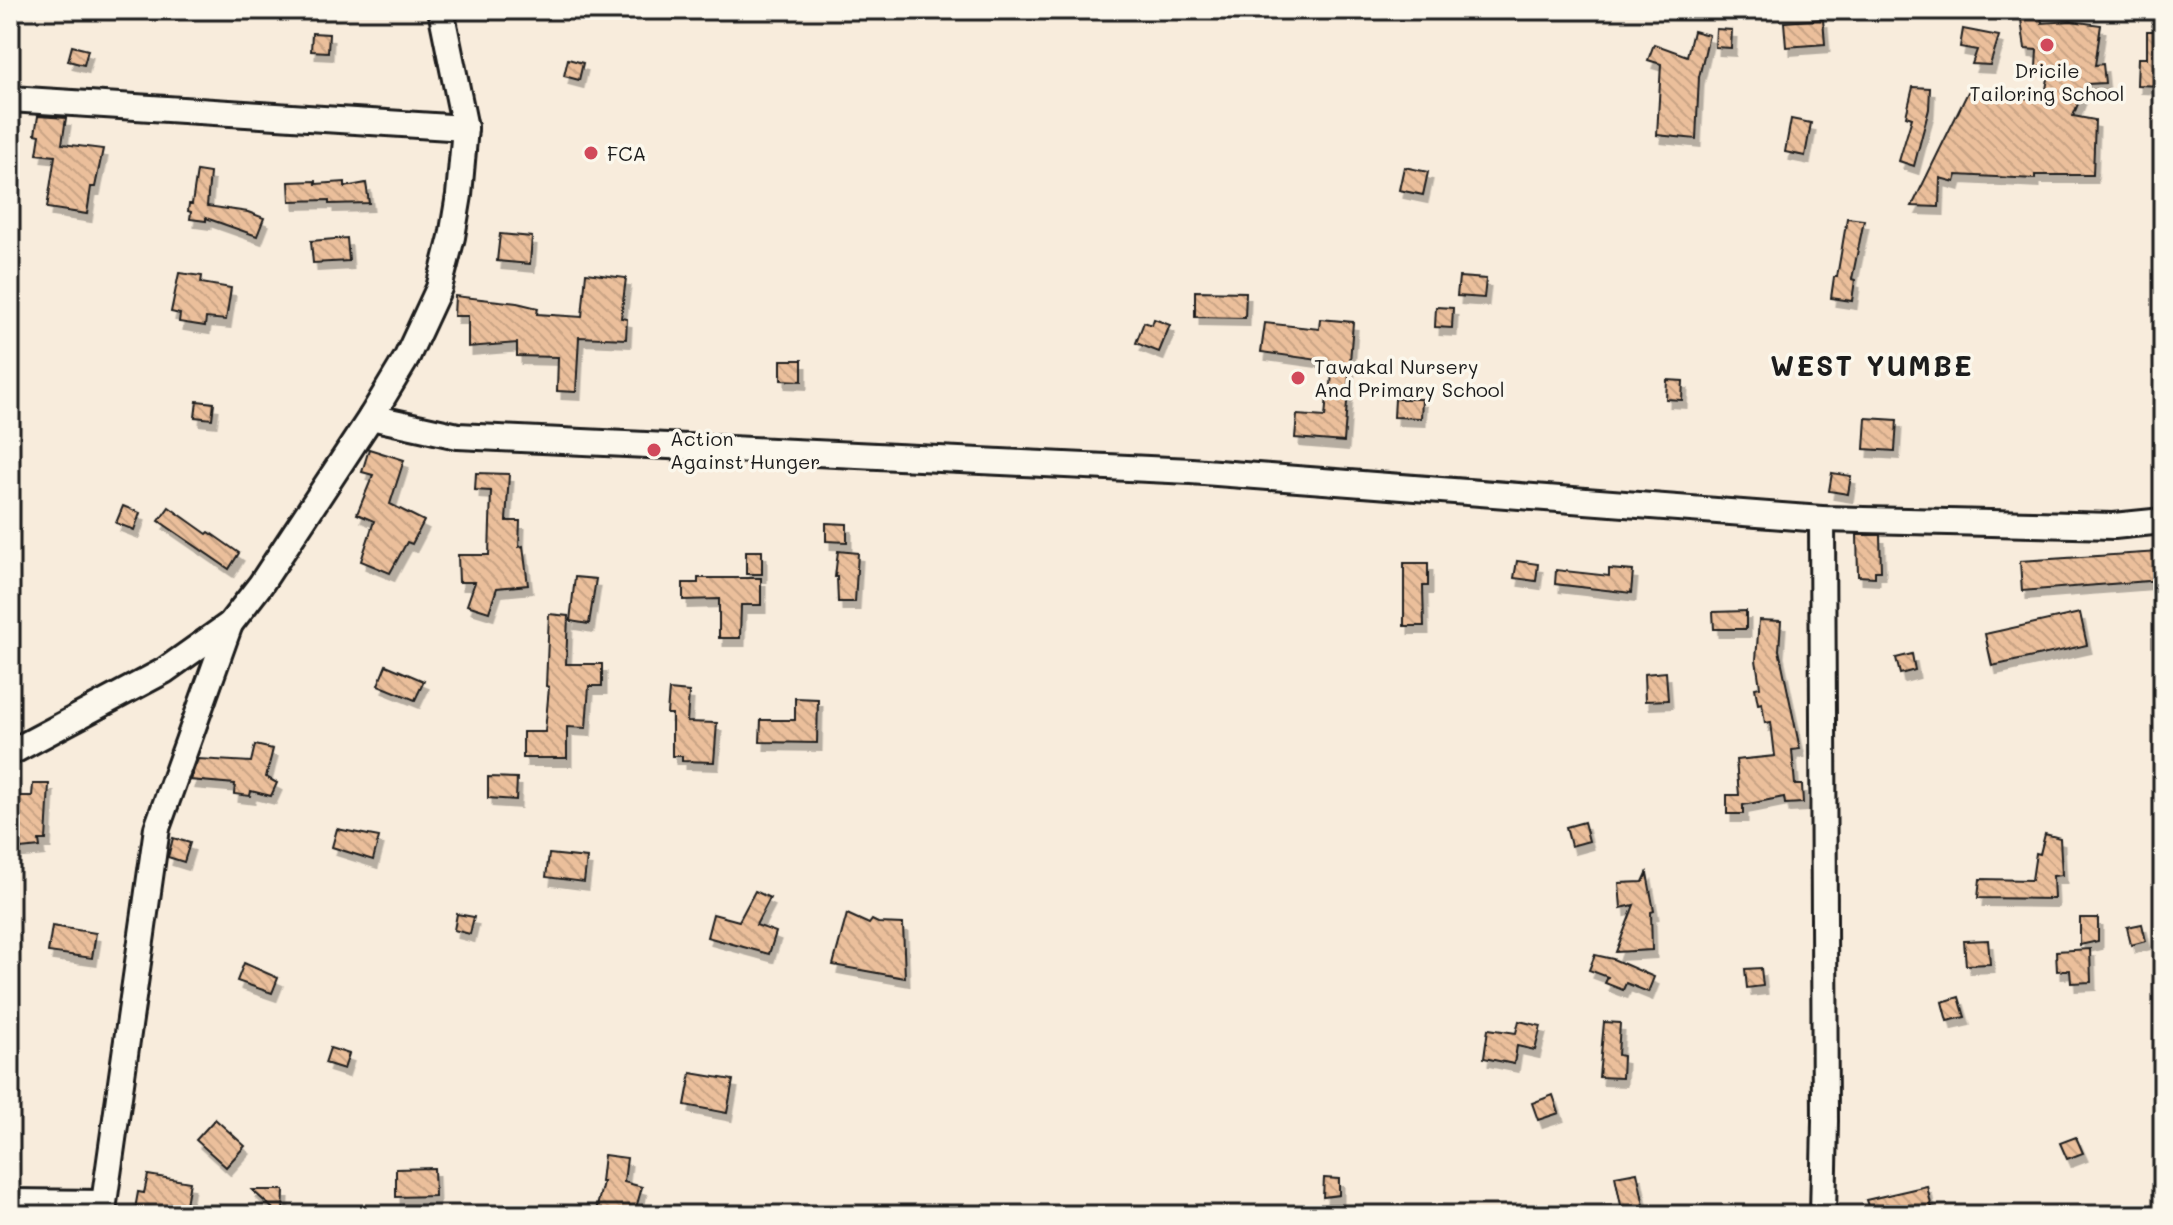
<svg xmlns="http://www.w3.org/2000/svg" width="2173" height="1225" font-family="Mali,sans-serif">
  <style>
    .building { fill: url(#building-back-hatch); stroke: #1c1c1c; stroke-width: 2; filter: url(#shadow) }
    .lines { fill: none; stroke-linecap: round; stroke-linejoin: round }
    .street-casing { stroke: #1c1c1c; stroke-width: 30 }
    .street { stroke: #fbf7ec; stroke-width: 24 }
    .poi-dot { fill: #d1495b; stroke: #fbf7ec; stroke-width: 3 }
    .labels { text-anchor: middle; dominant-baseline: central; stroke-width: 7; stroke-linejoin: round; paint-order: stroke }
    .poi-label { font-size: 20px; fill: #1c1c1c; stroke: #fbf7ec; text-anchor: start }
    .district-label { font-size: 28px; font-weight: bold; letter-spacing: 2px; fill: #1c1c1c; stroke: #fbf7ec }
  </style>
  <defs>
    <pattern id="building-back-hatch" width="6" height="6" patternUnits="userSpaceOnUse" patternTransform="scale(2)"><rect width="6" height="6" fill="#ebbf9b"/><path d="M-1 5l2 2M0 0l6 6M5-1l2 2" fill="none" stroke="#c9a485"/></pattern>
    <filter id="shadow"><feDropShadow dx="4.5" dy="8" stdDeviation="0" flood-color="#0004"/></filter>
  </defs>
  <rect width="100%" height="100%" fill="#f8ecdc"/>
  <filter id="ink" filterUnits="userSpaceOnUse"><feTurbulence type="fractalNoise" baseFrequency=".0125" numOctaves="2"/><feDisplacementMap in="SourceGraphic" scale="16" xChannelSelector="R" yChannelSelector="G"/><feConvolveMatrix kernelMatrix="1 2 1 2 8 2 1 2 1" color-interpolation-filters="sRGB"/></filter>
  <g filter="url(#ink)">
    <!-- building -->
    <g class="building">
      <polygon points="2041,16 2042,23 2071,21 2101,25 2095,65 2103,64 2105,83 2086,84 2073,116 2095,120 2093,175 2035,175 2035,179 1957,175 1955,182 1940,178 1939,207 1912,206 1968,92 2044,100 2050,68 2036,67 2037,50 2025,49 2021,19"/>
      <polygon points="1823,19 1825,44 1786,47 1784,22"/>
      <polygon points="1716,29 1732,30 1731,48 1715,47"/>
      <polygon points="1963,29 1999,36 1990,65 1972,64 1977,50 1960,47"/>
      <polygon points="1693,31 1709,35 1699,77 1696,139 1657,135 1661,64 1648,60 1654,44 1687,56"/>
      <polygon points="2147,31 2163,31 2163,86 2137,85 2138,58 2147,58"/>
      <polygon points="312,33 329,34 328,52 311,51"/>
      <polygon points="72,46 88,50 84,65 68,61"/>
      <polygon points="568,59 583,63 579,80 564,76"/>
      <polygon points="1913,87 1930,88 1929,109 1914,166 1899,161 1912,118 1906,116"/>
      <polygon points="38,116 66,118 62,144 103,149 95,187 91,187 87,214 47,208 55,156 37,154 40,135 35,134"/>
      <polygon points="1791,119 1811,123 1805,156 1785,152"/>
      <polygon points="1404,167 1428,172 1423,195 1399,190"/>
      <polygon points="197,171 210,173 207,206 248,212 264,218 257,236 206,218 206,221 190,219 191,212 188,211 189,204 192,204"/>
      <polygon points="316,181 316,184 345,182 345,187 366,183 369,203 329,204 329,200 290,201 289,182"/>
      <polygon points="1847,218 1864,220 1852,279 1855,280 1852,301 1831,298 1834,277 1837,277"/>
      <polygon points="500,234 532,237 530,264 497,261"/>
      <polygon points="347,238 349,261 313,263 311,241"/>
      <polygon points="179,273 202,276 201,283 231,288 226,320 206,318 205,326 179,322 180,314 171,312"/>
      <polygon points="586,273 626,278 621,318 627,319 626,339 579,337 576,392 557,391 558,357 517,356 517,343 468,347 468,316 454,316 455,296 517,303 538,308 537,314 582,317"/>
      <polygon points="1459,277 1486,279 1484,298 1457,296"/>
      <polygon points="1195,291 1246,292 1245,318 1195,317"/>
      <polygon points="1436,307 1453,308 1452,328 1435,327"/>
      <polygon points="1154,319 1170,325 1159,352 1136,343 1144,322 1152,325"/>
      <polygon points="1320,319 1353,322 1344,442 1295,438 1297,415 1325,417 1327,396 1330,396 1333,362 1261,352 1265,323 1319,329"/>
      <polygon points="781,360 802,360 802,381 781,380"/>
      <polygon points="1667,380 1683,381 1682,400 1666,399"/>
      <polygon points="1395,399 1422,399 1421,418 1394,417"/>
      <polygon points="197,401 214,403 212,419 195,417"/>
      <polygon points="1866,418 1897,420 1895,451 1864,449"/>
      <polygon points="369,449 404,460 390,504 424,521 412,544 407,542 390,573 361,561 374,521 357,514 373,475 362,472"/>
      <polygon points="476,473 509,474 506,521 520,521 519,547 523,546 528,585 497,588 489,612 467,605 475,582 459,582 458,555 489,555 491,491 475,490"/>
      <polygon points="1832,473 1851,476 1848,494 1829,491"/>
      <polygon points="123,506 140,513 134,530 116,523"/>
      <polygon points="169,507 207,534 209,532 239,553 229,569 159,521"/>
      <polygon points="826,523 847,524 847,542 826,541"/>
      <polygon points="1857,535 1880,535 1881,571 1875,571 1875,577 1858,576"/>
      <rect x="746" y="551" width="16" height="23"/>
      <polygon points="838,551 858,553 855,602 838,602 837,577 835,577"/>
      <polygon points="2159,552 2161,580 2022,591 2020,561"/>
      <polygon points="1517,561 1538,564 1536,581 1514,578"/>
      <polygon points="1404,563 1428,563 1428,586 1423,586 1424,626 1404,626"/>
      <polygon points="1609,569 1633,571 1631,593 1555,584 1556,570 1609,576"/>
      <polygon points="575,577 596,579 589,624 570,621"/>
      <polygon points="698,578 761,578 761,605 741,605 740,638 719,638 719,599 683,600 683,583 698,583"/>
      <polygon points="1746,611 1746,629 1714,629 1713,612"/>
      <polygon points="2080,613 2087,645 1992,666 1985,634"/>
      <polygon points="549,614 568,616 566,664 602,664 602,686 589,686 586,728 567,727 567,758 523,758 523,732 545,732 549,687 546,686"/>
      <polygon points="1759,620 1781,621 1779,650 1800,749 1792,750 1795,785 1802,785 1803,803 1785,804 1784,797 1743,805 1743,814 1727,814 1727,795 1739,795 1736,760 1775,756 1771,722 1765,723 1762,703 1758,704 1755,688 1760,687 1756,660"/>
      <polygon points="1912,654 1915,670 1900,674 1896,658"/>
      <polygon points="386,665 424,681 415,700 378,685"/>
      <polygon points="1666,672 1668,700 1645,701 1644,674"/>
      <polygon points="669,690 689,692 687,722 717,723 714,762 682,761 682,756 672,756 672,714 667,714"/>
      <polygon points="795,698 818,699 817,743 760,742 761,720 795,720"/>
      <polygon points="255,745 273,749 266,777 277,783 271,796 251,791 250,796 234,794 235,784 190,780 198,759 251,762"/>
      <polygon points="488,777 517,778 516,800 488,798"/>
      <polygon points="33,784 49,784 46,840 39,840 40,847 10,850 10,796 32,796"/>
      <polygon points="1584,822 1589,841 1571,846 1566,827"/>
      <polygon points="337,829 379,837 373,860 332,847"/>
      <polygon points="2045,834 2060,838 2062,875 2053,876 2054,899 1978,898 1980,879 2032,880 2036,853 2040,854"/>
      <polygon points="173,838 190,843 184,862 168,857"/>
      <polygon points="549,854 587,858 584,882 546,877"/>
      <polygon points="1647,873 1654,911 1651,912 1652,950 1616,952 1634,905 1621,908 1619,883 1643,882"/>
      <polygon points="755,891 770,898 756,925 776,932 769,954 707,937 713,914 739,921"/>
      <polygon points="457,914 474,917 470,934 454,930"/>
      <polygon points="847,914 869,924 872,920 878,923 903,924 905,978 833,965"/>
      <polygon points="2080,918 2098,918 2098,941 2080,945"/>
      <polygon points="2142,924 2146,941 2131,945 2127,927"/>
      <polygon points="52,926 96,933 92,958 48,952"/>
      <polygon points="1988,940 1990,964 1966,965 1964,941"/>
      <polygon points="2090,949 2091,982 2071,983 2070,970 2057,971 2056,951"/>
      <polygon points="1595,955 1613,959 1654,977 1648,992 1626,983 1623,990 1605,983 1608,977 1589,970"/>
      <polygon points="244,963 278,978 272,993 237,981"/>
      <polygon points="1761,968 1763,986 1747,988 1745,969"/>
      <polygon points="1959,997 1965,1017 1947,1021 1942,1002"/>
      <polygon points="1519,1021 1541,1026 1535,1050 1517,1046 1514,1064 1484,1058 1488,1029 1516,1033"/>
      <polygon points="1604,1022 1620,1023 1618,1055 1623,1056 1622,1078 1599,1077"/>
      <polygon points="330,1048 349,1054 344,1069 325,1063"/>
      <polygon points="691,1073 733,1080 727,1113 685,1105"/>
      <polygon points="1553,1095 1559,1113 1538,1120 1532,1103"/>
      <polygon points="215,1119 245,1146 226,1167 196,1140"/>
      <polygon points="2076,1137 2083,1153 2067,1159 2060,1143"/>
      <polygon points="604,1155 627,1158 624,1182 642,1187 634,1215 595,1215 603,1182 601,1182"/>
      <polygon points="434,1168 435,1196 396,1197 396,1169"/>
      <polygon points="1637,1172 1646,1215 1623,1215 1615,1176"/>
      <polygon points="148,1175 190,1182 184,1215 134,1215 138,1192 144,1193"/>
      <polygon points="1324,1178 1339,1179 1339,1195 1323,1197"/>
      <polygon points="1927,1186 1932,1209 1904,1215 1871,1215 1866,1200"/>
      <polygon points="252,1190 284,1190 283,1215 280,1215"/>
    </g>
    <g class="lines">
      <!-- street casing -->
      <g class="street-casing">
        <g id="street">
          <polyline points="10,99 465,128"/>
          <polyline points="371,417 458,436 1191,471 1822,519 2114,526 2163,521"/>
          <polyline points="1822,519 1825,1121 1823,1215"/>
          <polyline points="10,753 164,671 230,624 261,584 371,417 406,359 439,288 452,237 459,195 465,128 441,10"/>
          <polyline points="10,1202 104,1203"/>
          <polyline points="104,1215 104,1203 157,828 230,624"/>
        </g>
      </g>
      <!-- street -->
      <use href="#street" class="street"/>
    </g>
  </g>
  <!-- markers -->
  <g class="poi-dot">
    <circle cx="2047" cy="45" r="8"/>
    <circle cx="591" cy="153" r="8"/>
    <circle cx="1298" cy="378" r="8"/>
    <circle cx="654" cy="450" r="8"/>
  </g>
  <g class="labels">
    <!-- poi labels -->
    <g class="poi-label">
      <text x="2047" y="70" text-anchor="middle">Dricile<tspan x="2047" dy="23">Tailoring School</tspan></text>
      <text x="607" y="153">FCA</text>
      <text x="1314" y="366">Tawakal Nursery<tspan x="1314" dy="23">And Primary School</tspan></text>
      <text x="670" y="438">Action<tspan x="670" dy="23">Against Hunger</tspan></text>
    </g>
    <!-- district labels -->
    <g class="district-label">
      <text x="1872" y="365">WEST YUMBE</text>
    </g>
  </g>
  <!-- margin -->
  <rect width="2173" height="1225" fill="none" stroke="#fbf7ec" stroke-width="40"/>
  <rect x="20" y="20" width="2133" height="1185" fill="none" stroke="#1c1c1c" stroke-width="3" filter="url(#ink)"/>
</svg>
